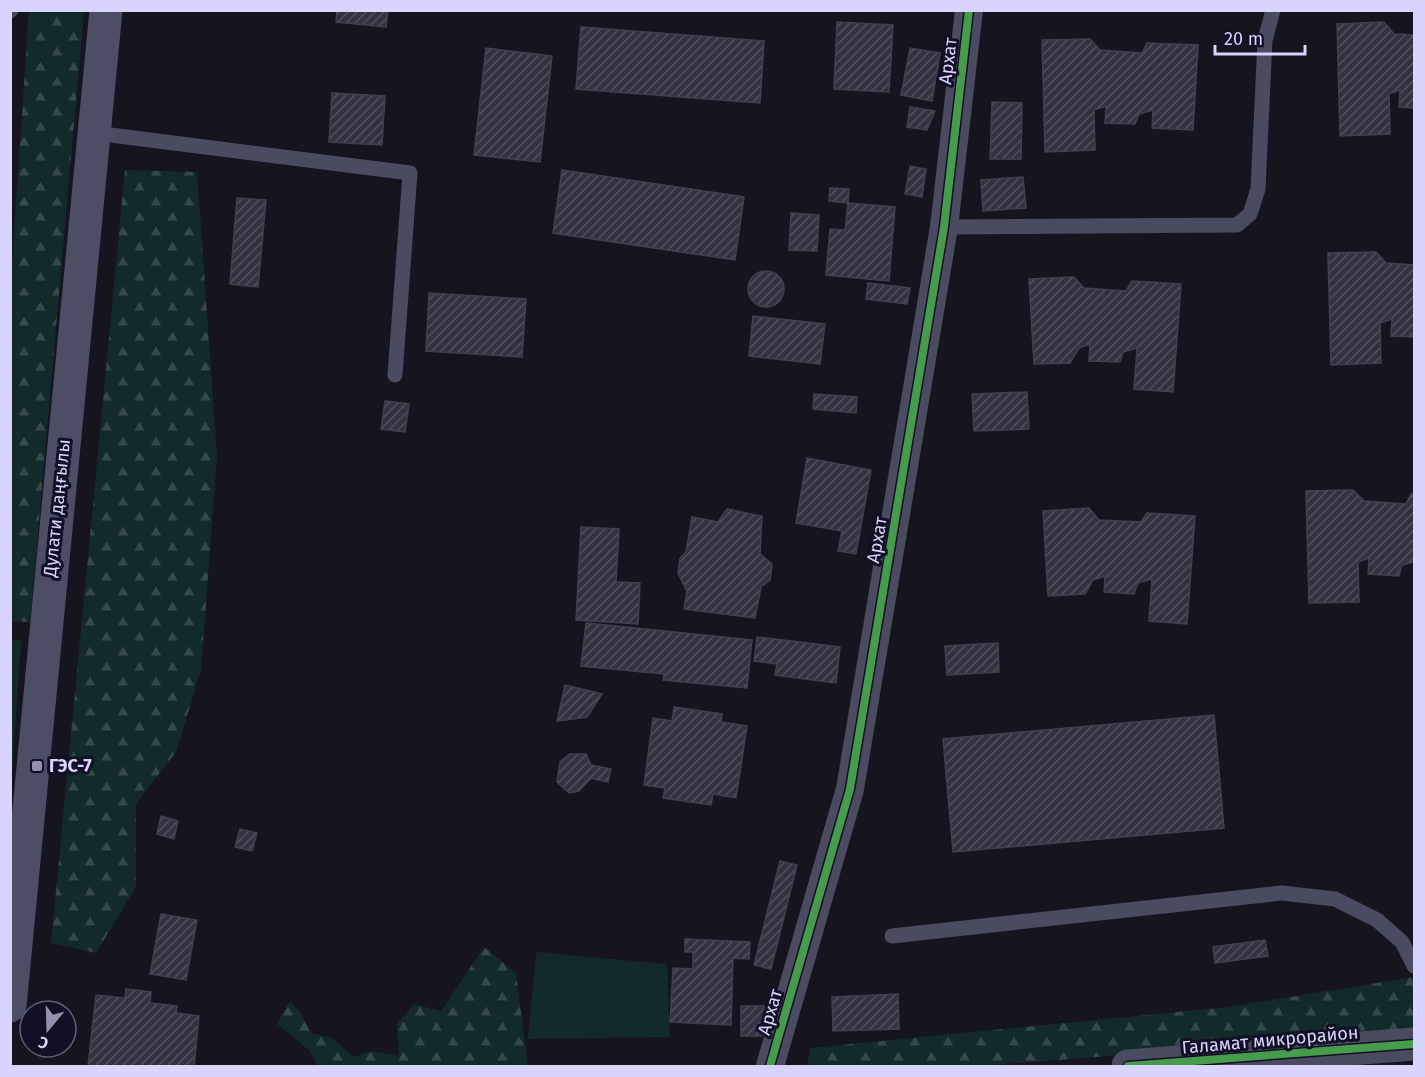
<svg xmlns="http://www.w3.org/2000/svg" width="1425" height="1077" font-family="'Fira Sans',sans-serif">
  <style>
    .grass { fill: #132a2a }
    .forest { fill: url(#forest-firs) }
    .building { fill: url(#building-hatch); stroke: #433f52; stroke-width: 1.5 }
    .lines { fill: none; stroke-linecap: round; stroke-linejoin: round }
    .service { stroke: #4a4a60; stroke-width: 15 }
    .minor { stroke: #4a4a60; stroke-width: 28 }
    .tertiary { stroke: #4a4a60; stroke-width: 33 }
    .secondary { stroke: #4d4d66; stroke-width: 33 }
    .cycleway-casing { stroke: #121024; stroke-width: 11 }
    .cycleway { stroke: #469c4c; stroke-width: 8 }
    .poi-dot { fill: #9491af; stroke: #121024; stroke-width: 2 }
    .labels { text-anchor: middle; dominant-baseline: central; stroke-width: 6; stroke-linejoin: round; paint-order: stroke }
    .street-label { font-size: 18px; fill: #d8d4fd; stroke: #121024 }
    .poi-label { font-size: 18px; font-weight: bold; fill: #d8d4fd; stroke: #121024; text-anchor: start }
  </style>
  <defs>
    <pattern id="forest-firs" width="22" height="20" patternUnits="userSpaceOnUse" patternTransform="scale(1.5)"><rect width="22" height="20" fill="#132a2a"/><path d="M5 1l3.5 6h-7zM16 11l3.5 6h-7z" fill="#35484a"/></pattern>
    <pattern id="building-hatch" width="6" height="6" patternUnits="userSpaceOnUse" patternTransform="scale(1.5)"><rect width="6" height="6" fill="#343241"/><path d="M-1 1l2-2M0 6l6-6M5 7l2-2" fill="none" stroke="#514f5d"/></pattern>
  </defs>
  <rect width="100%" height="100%" fill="#16141f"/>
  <!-- grass -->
  <polygon class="grass" points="536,952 667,964 670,1037 528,1039"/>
  <!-- forest -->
  <g class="forest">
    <polygon points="29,11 84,11 30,622 10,621 10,289"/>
    <polygon points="125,170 197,172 217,456 201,670 176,752 136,804 136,887 96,953 51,943"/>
    <polygon points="10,640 21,640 11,787 10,787"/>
    <polygon points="484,947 516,973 528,1066 318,1066 308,1049 277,1024 290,1001 302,1015 311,1033 332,1038 354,1057 372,1051 399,1056 397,1024 414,1004 441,1011"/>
    <polygon points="1414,977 1414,1032 981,1066 807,1066 810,1048 1228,1007"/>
  </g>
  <!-- building -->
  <g class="building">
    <polygon points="337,10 388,10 386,27 336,22"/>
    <polygon points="837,22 893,25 889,92 834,89"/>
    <polygon points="1384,22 1394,34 1414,35 1414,108 1399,107 1400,90 1389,94 1390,134 1340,136 1337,24"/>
    <polygon points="581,27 764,41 760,103 576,89"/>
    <polygon points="1090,39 1100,50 1142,53 1147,43 1198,45 1193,130 1152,128 1153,110 1139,114 1135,124 1105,123 1106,106 1094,110 1095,150 1045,152 1042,40"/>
    <polygon points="486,48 552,56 540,162 474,155"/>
    <polygon points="910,48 940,53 932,101 901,95"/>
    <polygon points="332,93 385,96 382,145 329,142"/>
    <polygon points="992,102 1022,103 1021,159 990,159"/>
    <polygon points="910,107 935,111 927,130 907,127"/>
    <polygon points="910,166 926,169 922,197 905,194"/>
    <polygon points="562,170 744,197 735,260 553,233"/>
    <polygon points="1023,177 1026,208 983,211 981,180"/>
    <polygon points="830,188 849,189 848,203 829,201"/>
    <polygon points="237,198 266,200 258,287 230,284"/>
    <polygon points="848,203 895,207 889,281 826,275 830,229 845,230"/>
    <polygon points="791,213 819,215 817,251 789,250"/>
    <polygon points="1376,252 1386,263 1414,265 1414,337 1391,336 1392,319 1380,323 1381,363 1331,365 1328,253"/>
    <circle cx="766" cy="289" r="18"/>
    <polygon points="1074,277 1084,288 1126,291 1132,281 1181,284 1173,392 1134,389 1137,348 1123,352 1120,362 1089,361 1090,344 1079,348 1070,363 1034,364 1029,279"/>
    <polygon points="868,283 910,288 907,304 866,299"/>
    <polygon points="429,293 526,299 522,357 426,351"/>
    <polygon points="753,316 825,324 820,364 749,356"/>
    <polygon points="1027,392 1029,429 974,431 972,394"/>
    <polygon points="814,394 857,397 856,413 813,409"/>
    <polygon points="385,401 409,404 405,432 381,429"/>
    <polygon points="807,458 871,470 856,554 838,551 842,531 796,523"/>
    <polygon points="1353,490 1364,501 1406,504 1411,494 1414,494 1414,562 1402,565 1399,576 1368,574 1369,558 1358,562 1359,602 1309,603 1306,491"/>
    <polygon points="1089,508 1099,520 1141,522 1147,513 1195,516 1187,624 1149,621 1152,579 1138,583 1134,594 1104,592 1105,576 1093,580 1085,594 1048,596 1043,511"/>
    <polygon points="727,509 762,516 760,554 772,564 770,580 761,587 755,618 684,609 687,591 678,573 680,558 686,552 692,517 718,522"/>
    <polygon points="581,527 619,529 616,582 640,583 638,624 576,620"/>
    <polygon points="586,623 752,640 747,688 663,680 664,674 581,666"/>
    <polygon points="757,637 840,647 836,683 775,675 777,664 754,661"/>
    <polygon points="998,643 999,672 947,675 945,646"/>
    <polygon points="565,685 602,694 587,717 557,721"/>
    <polygon points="674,707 722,714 721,722 747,726 736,798 713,794 711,805 663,798 665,788 644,785 653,718 672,721"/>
    <polygon points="1214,715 1224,828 953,852 943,739"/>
    <polygon points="570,754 586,754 591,765 611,769 608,782 591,778 579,791 569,793 557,782 560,762"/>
    <polygon points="161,816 178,821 174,839 157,834"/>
    <polygon points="240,829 257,833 252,851 235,847"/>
    <polygon points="780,861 797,865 771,969 754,965"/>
    <polygon points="161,914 197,920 186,980 150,974"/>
    <polygon points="685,939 750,942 749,959 733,958 731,1025 670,1022 673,968 693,969 693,952 685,952"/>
    <polygon points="1265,940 1268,956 1215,963 1213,947"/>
    <polygon points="126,989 151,992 150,1003 177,1006 176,1013 199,1016 194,1066 88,1066 96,995 125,998"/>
    <polygon points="898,994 899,1029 833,1031 832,997"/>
    <polygon points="741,1006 765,1006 764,1036 741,1036"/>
  </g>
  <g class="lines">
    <!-- service -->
    <g class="service">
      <polyline points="10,11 11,10"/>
      <polyline points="95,133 410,173 395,375"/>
      <polyline points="944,227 1237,225 1250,214 1258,189 1265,40 1273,10"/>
      <polyline points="892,936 1282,893 1335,899 1377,920 1402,942 1414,966"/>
    </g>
    <!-- minor -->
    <polyline class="minor" points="770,1066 850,789 944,227 969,10"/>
    <!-- tertiary -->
    <polyline class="tertiary" points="1128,1066 1414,1044"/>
    <!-- secondary -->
    <polyline class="secondary" points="10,1006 106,10"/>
    <!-- cycleway casing -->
    <g class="cycleway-casing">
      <g id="cycleway">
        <polyline points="770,1066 850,789 944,227 969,10"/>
        <polyline points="1128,1066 1414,1044"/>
      </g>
    </g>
    <!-- cycleway -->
    <use href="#cycleway" class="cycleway"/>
  </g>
  <!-- markers -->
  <rect class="poi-dot" x="31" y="760" width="12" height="12" rx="3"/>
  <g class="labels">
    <!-- street labels -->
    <g class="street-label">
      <text transform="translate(948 61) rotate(-83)">Архат</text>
      <text transform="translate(57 508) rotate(-84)">Дулати даңғылы</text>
      <text transform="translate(877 540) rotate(-80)">Архат</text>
      <text transform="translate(770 1012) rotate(-74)">Архат</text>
      <text transform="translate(1270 1040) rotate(-5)">Галамат микрорайон</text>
    </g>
    <!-- poi labels -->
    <g class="poi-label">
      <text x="49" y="766">ГЭС-7</text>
    </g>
  </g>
  <!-- border -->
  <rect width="1425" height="1077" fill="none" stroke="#d8d4fd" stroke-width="24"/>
  <!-- north arrow -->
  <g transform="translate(48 1029) rotate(199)"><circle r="28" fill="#121024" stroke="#615e7b" stroke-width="1.5"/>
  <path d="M0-4.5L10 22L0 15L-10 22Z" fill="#9491af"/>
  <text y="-9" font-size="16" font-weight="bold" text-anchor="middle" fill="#d8d4fd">С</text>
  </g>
  <!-- scale -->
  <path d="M1215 45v9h90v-9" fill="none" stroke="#d8d4fd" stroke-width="3"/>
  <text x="1224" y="45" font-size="18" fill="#d8d4fd" stroke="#121024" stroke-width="4.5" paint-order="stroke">20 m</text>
</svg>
